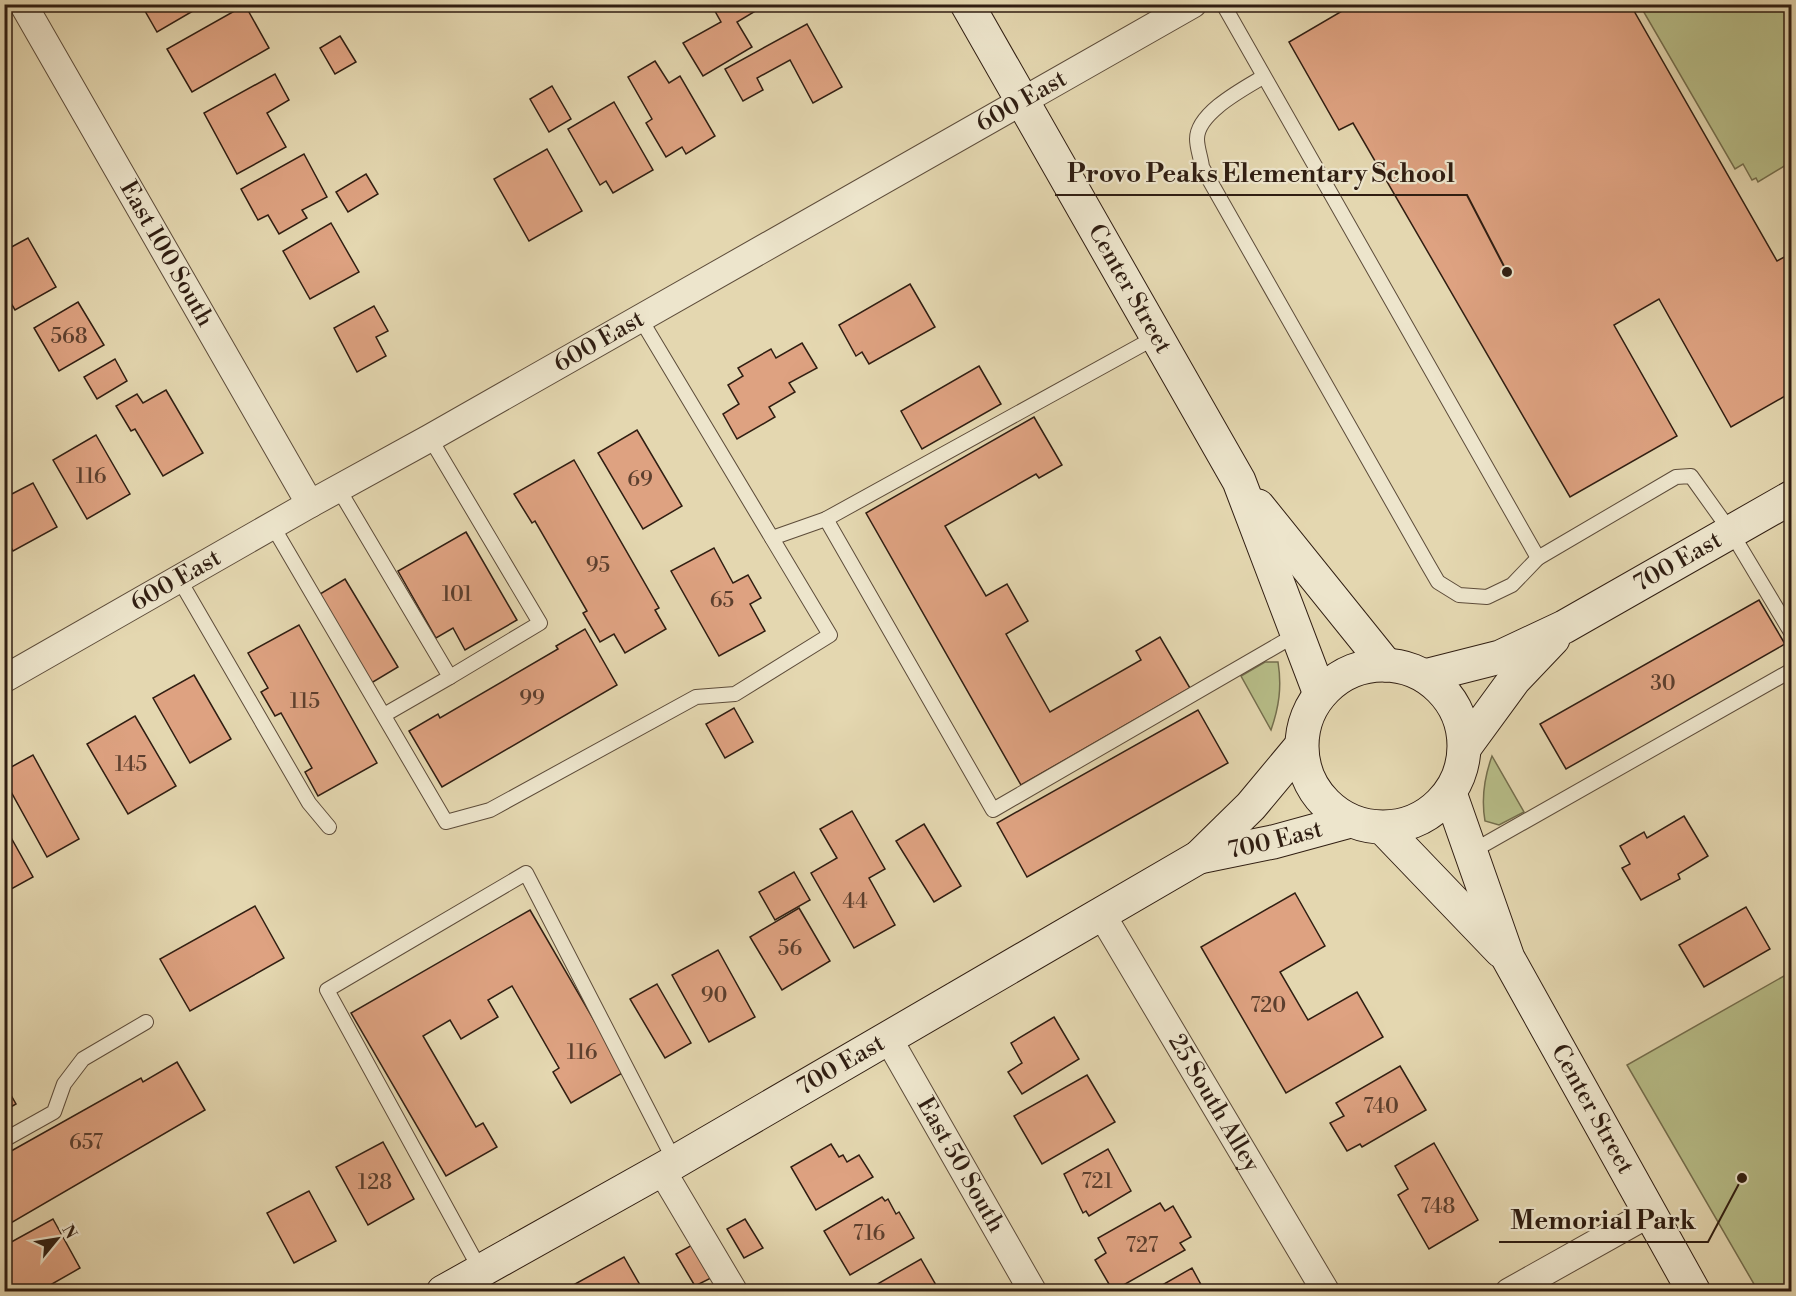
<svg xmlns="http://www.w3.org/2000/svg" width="1796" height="1296" font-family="'Libre Bodoni',serif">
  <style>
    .green { fill: #b7bd88; stroke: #746e4d; stroke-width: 1.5 }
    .building { fill: #dea281; stroke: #301e12; stroke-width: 1.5 }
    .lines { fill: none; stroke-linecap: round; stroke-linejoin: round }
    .lane-casing { stroke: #5d4c3a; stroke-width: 16 }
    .street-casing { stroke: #5d4c3a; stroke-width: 29 }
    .secondary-casing { stroke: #301e12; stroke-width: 35 }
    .lane { stroke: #ede5cc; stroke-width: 14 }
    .street { stroke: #ede5cc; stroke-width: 27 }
    .secondary { stroke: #ede5cc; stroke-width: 33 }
    .labels { text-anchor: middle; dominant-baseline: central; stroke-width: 4.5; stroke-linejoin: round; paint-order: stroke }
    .number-label { font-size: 21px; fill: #5c3f2e }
    .street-label { font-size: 24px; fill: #301e12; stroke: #ede5cc }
    .leader { fill: none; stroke: #301e12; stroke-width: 2 }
    .callout-dot { fill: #301e12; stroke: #ede5cc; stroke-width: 2 }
    .callout-label { font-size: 26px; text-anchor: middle; font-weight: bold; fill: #301e12; stroke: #ede5cc; stroke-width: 4.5; stroke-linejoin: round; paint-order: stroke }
  </style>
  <rect width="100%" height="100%" fill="#e4d7b0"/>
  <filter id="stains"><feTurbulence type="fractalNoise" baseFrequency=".00333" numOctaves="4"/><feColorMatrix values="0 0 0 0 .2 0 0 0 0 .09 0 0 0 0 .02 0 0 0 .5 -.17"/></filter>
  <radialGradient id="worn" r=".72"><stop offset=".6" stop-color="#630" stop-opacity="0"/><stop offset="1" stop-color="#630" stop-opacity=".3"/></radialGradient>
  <!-- green -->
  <g class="green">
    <polygon points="1649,4 1791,5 1792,150 1786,155 1786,165 1758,182 1756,178 1752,180 1743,164 1735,169 1642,9"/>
    <path d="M 1265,662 L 1278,662 C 1282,687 1279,707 1271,730 L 1241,676 Z"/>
    <path d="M 1492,756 L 1524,812 L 1499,825 L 1485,821 C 1481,798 1484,778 1492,756 Z"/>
    <polygon points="1791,972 1791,1291 1758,1291 1627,1065"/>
  </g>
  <!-- building -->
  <g class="building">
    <polygon points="141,4 205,4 157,32"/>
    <polygon points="711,4 767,4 737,22 752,47 703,76 683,43 721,22"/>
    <polygon points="1354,4 1630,4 1777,261 1792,253 1792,392 1731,427 1659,299 1614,325 1677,436 1570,497 1353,123 1339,130 1289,42"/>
    <polygon points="245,5 269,48 192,92 167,49"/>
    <polygon points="807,24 842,87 813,103 790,60 757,78 763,90 743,101 725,69"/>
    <polygon points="340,36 356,62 335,74 320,48"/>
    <polygon points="655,61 669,83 680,76 715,136 686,154 682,147 666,157 646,123 652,119 628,77"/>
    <polygon points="275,74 289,100 267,113 286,147 237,174 204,113"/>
    <polygon points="552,86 571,119 549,132 530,99"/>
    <polygon points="614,102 653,170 613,193 606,181 600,185 568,129"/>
    <polygon points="547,149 582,211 529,241 494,179"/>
    <polygon points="304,154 327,197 302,210 307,218 279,234 268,215 258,220 241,189"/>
    <polygon points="366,174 378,194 348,212 336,192"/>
    <polygon points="331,223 359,272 310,299 283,251"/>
    <polygon points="28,238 56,287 15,310 8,298 4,301 4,251"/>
    <polygon points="910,284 935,327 869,364 862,352 856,356 839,325"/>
    <polygon points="78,302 104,345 59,371 34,328"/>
    <polygon points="374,306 388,331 376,337 386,356 357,372 334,328"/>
    <polygon points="802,343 817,368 789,383 795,392 769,407 775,417 737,439 723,414 739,404 728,385 743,376 738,368 771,349 776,358"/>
    <polygon points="115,359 127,381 97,399 84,377"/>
    <polygon points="979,366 1001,404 922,449 901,411"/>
    <polygon points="166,390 203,453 163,476 135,429 131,431 116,406 137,394 143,403"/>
    <polygon points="1034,417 1062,465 1039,478 1036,474 945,526 986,596 1007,584 1028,621 1006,634 1050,712 1141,660 1136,651 1160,637 1190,688 1021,785 866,513"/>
    <polygon points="637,430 682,506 643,529 598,453"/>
    <polygon points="96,435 130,494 87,519 53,460"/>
    <polygon points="574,460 659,608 655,610 666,629 625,653 614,634 600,642 583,613 587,611 535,521 532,523 514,494"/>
    <polygon points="33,483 57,527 13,551 4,535 4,498"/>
    <polygon points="466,532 517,620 465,650 453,628 436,638 398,571"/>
    <polygon points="714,548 733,583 748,575 761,598 750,604 765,631 719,656 671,571"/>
    <polygon points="345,579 398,667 363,688 310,600"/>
    <polygon points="1759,600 1785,644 1566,769 1540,724"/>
    <polygon points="299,625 377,763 318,796 305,772 312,768 281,713 275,716 261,692 268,688 248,653"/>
    <polygon points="585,629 617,685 442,787 409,731 438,714 440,718 558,649 556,646"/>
    <polygon points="194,675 231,739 190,763 153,698"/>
    <polygon points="734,708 753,742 725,758 706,724"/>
    <polygon points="1198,710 1228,763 1027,877 997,823"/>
    <polygon points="135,716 176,786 128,814 87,744"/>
    <polygon points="33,755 79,839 47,857 4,779 4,771"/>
    <polygon points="852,811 885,869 869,878 895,925 854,948 811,873 837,858 820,829"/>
    <polygon points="1684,816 1708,856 1678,874 1680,879 1641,900 1622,868 1630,864 1620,846 1644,832 1647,838"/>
    <polygon points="924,824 961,886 934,902 896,841"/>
    <polygon points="4,825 33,877 4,893"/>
    <polygon points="794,872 810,900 775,920 759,892"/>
    <polygon points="1295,893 1325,946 1280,972 1308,1020 1357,992 1383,1037 1286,1093 1201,947"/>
    <polygon points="255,906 284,958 190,1011 160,959"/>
    <polygon points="1746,907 1770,949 1704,987 1679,945"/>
    <polygon points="799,908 830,961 782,990 750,937"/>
    <polygon points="530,910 624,1072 571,1103 553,1072 559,1068 512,986 488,1000 498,1017 461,1039 450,1020 423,1036 476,1127 483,1123 497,1147 446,1176 351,1013"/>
    <polygon points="718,950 755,1017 709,1042 672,975"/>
    <polygon points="657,984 691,1043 665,1058 630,999"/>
    <polygon points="1054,1017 1079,1059 1022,1094 1008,1072 1022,1063 1011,1043"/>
    <polygon points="177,1062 205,1110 4,1227 4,1155 141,1078 143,1082"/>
    <polygon points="1400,1066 1426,1110 1362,1147 1360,1144 1347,1151 1330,1123 1344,1116 1336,1103"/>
    <polygon points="1087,1075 1115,1122 1042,1164 1014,1116"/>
    <polygon points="4,1083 16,1104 4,1111"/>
    <polygon points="383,1142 414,1199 368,1225 336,1167"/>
    <polygon points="1434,1143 1478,1220 1429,1249 1398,1195 1408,1189 1395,1166"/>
    <polygon points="831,1144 839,1157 843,1155 847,1162 859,1155 873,1177 816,1210 791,1167"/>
    <polygon points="1108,1149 1131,1191 1089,1216 1086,1211 1083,1213 1064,1174"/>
    <polygon points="309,1191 336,1241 294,1263 267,1213"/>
    <polygon points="882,1197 885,1201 888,1199 896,1214 899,1212 914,1238 850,1275 824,1231"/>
    <polygon points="1160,1203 1165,1211 1173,1206 1191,1237 1180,1243 1185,1250 1113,1291 1095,1260 1106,1253 1098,1238"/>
    <polygon points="53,1219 80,1268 38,1292 4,1292 4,1246"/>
    <polygon points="745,1219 763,1248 744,1258 727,1229"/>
    <polygon points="694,1244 713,1277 695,1286 676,1254"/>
    <polygon points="624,1257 644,1292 568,1292 566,1289"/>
    <polygon points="921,1259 940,1292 877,1292 874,1286"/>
    <polygon points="1192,1268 1205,1292 1150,1292"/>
  </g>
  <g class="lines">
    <!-- lane casing -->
    <g class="lane-casing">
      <g id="lane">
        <polyline points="1223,4 1538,558 1676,477 1691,476 1731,532 1792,634"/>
        <path d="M 1263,77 C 1243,89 1197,113 1197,139 C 1197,148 1201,158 1202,167 L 1427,563 L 1438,582 L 1459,595 L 1487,597 L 1512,585 L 1538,558"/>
        <polyline points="430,438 540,623 450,677"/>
        <polyline points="338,488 450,677 384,715"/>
        <polyline points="826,519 993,810 1297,634"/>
        <polyline points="272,525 446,822 490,810 696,697 735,694 830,635 640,318"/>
        <polyline points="772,538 826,519 1156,337"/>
        <polyline points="179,579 309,803 329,827"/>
        <polyline points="1471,852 1792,670"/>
        <polyline points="4,1140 54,1112 64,1084 83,1059 146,1022"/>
        <polyline points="481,1271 327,990 526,873 675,1162"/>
      </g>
    </g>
    <!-- street casing -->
    <g class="street-casing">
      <g id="street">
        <path id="s1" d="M 23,4 L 310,504"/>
        <path id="s2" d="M 4,679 L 310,504 L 430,438 L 1193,4"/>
        <path id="s3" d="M 1102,915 L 1326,1292"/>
        <path id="s4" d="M 888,1038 L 1033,1292"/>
        <polyline points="661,1169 734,1292"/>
        <polyline points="1509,1292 1650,1213"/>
      </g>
    </g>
    <!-- secondary casing -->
    <g class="secondary-casing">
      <g id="secondary">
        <path id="s5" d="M 967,4 L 1239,481 L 1320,694"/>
        <polyline points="1258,506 1386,665"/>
        <circle cx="1383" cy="746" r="81"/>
        <path id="s6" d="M 1425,676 L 1500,657 L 1564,627 L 1792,497"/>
        <polyline points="1465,747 1514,680 1553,639"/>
        <path id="s7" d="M 1450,793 L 1508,958 L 1694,1292"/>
        <polyline points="1383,828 1501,951"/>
        <path id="s8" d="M 1199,857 L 1273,842 L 1350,821"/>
        <path id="s9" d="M 443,1292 L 675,1162 L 1199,857 L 1251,806 L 1301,746"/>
      </g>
    </g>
    <!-- lane -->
    <use href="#lane" class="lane"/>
    <!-- street -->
    <use href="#street" class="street"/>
    <!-- secondary -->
    <use href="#secondary" class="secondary"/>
  </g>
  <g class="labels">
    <!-- number labels -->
    <g class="number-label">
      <text x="69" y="337">568</text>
      <text x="91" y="477">116</text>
      <text x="640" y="480">69</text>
      <text x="598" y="566">95</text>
      <text x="457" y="595">101</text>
      <text x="722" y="601">65</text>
      <text x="1663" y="684">30</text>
      <text x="532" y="699">99</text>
      <text x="305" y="702">115</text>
      <text x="131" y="765">145</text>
      <text x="855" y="902">44</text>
      <text x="790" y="949">56</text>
      <text x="714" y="996">90</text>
      <text x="1268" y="1006">720</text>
      <text x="582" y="1053">116</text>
      <text x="1381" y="1107">740</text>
      <text x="86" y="1143">657</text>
      <text x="1097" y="1182">721</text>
      <text x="375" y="1183">128</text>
      <text x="1438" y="1207">748</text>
      <text x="869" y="1234">716</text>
      <text x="1142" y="1246">727</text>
    </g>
    <!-- street labels -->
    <g class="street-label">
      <text stroke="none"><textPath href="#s2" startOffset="1170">600 East</textPath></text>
      <text stroke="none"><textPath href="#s1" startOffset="288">East 100 South</textPath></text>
      <text stroke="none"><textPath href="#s5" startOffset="328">Center Street</textPath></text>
      <text stroke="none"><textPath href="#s2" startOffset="684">600 East</textPath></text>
      <text stroke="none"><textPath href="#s6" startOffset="279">700 East</textPath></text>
      <text stroke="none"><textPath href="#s2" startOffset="198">600 East</textPath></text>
      <text stroke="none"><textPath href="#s8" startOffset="78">700 East</textPath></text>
      <text stroke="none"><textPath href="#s9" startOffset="458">700 East</textPath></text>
      <text stroke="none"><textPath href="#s3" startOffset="219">25 South Alley</textPath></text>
      <text stroke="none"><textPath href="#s7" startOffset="348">Center Street</textPath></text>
      <text stroke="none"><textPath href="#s4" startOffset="146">East 50 South</textPath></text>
    </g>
  </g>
  <!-- callouts -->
  <path class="leader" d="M1507 272L1467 195H1055M1742 1178L1708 1242H1499"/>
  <g class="callout-dot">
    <circle cx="1507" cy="272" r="6"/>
    <circle cx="1742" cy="1178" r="6"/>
  </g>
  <g class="callout-label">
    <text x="1261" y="182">Provo Peaks Elementary School</text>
    <text x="1603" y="1229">Memorial Park</text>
  </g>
  <!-- margin -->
  <rect width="1796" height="1296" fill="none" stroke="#e4d7b0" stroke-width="24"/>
  <rect x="6" y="6" width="1784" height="1284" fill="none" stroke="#301e12" stroke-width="3"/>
  <rect x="12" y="12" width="1772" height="1272" fill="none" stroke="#301e12" stroke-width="1.5"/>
  <!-- north arrow -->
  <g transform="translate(57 1239) rotate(60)" stroke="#ede5cc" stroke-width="4.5" paint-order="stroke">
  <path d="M0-4.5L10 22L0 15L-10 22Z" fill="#301e12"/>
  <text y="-9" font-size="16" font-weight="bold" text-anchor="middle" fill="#301e12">N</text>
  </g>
  <rect width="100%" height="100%" filter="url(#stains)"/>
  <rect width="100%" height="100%" fill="url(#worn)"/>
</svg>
